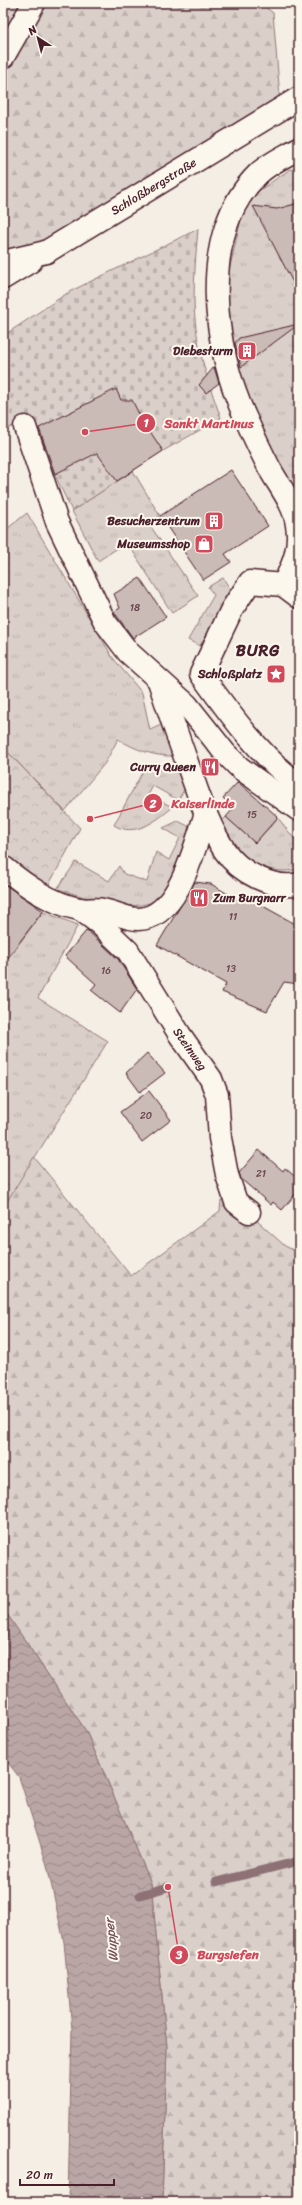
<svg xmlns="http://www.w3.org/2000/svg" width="302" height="2205" font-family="Sriracha,sans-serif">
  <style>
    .grass { fill: url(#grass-tufts); stroke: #92787a }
    .forest { fill: url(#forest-firs); stroke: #92787a }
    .cemetery { fill: url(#cemetery-stones); stroke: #92787a }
    .park { fill: url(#park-crowns); stroke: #92787a }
    .water { fill: url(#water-waves); stroke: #8d7174 }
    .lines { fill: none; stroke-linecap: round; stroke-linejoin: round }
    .stream { stroke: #8d7174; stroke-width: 9 }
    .building { fill: #cabbb6; stroke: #4a1f2b }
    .minor-casing { stroke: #4a1f2b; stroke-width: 25 }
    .minor { stroke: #fbf7ec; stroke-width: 22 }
    .labels { text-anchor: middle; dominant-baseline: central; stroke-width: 4; stroke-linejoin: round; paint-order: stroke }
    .number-label { font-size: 10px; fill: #6a464e }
    .street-label { font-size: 12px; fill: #4a1f2b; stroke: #fbf7ec }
    .poi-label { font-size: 12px; font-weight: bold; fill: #4a1f2b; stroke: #fbf7ec; text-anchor: end }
    .water-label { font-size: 13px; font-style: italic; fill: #714f56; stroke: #fbf7ec }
    .district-label { font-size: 16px; font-weight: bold; letter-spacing: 1px; fill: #4a1f2b; stroke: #fbf7ec }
    .leader { fill: none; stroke: #d1495b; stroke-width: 1.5 }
    .callout-dot { fill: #d1495b; stroke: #fbf7ec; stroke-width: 1.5 }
    .mark-label { font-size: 12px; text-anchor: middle; font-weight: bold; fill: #fff }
    .callout-label { font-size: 13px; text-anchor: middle; font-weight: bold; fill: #d1495b; stroke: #fbf7ec; stroke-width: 4; stroke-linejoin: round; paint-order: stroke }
  </style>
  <defs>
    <pattern id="grass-tufts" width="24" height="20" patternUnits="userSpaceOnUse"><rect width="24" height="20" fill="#dbd0c9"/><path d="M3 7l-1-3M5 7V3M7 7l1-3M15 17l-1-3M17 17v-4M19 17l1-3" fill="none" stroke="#bdb2ad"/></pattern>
    <pattern id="forest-firs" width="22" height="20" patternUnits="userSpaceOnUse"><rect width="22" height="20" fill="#dbd0c9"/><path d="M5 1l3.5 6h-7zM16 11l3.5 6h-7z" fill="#bdb2ad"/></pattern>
    <pattern id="cemetery-stones" width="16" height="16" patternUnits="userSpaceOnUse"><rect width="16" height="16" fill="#dbd0c9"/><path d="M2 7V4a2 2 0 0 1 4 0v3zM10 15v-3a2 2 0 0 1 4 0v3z" fill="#bdb2ad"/></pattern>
    <pattern id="park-crowns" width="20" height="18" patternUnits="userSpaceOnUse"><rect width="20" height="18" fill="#dbd0c9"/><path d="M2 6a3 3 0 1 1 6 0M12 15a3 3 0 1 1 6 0" fill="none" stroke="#bdb2ad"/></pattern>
    <pattern id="water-waves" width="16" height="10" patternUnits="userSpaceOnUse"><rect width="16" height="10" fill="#baa7a5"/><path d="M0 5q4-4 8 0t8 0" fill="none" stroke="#998787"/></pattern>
  </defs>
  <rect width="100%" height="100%" fill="#f4eee4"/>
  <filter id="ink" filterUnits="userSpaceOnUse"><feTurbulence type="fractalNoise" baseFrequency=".025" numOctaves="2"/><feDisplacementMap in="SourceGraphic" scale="8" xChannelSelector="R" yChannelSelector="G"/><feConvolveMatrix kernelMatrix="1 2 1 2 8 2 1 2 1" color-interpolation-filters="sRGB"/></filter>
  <g filter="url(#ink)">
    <!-- grass -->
    <g class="grass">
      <polygon points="299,167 299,496 278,467 233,367 228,304 228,275 242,215 254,194 289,170"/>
      <polygon points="133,471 160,516 149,524 198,596 172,613 127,542 98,561 72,511"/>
      <path d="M 27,513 L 113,658 L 142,693 L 150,730 L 161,725 L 174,756 C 155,757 134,749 118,739 L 105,763 L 65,811 L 3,747 L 3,532 Z"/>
      <polygon points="223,578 230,589 200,646 188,640 214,595 208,587"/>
      <path d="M 144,769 L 167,770 L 183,774 L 187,785 L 178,800 L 153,786 L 143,804 L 153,809 L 158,800 L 173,807 C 156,821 135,838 114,825 Z"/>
      <path d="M 226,817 L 255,843 L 278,818 L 299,845 L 299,869 C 265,878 230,854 222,821 Z"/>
      <path d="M 178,821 L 192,828 C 184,849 177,875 164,893 C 143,920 85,896 57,889 L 76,862 L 109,881 L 119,866 L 124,874 L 147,882 L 156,852 L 169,860 L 180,838 L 163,828 Z"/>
      <polygon points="43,912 78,925 38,998 108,1041 3,1208 3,965"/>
    </g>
    <!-- forest -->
    <g class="forest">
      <polygon points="3,3 260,3 273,13 281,110 3,278"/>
      <polygon points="34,1157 131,1276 220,1211 221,1200 236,1202 285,1246 299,1253 299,2202 162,2202 167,2047 151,1883 86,1731 7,1614 3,1611 3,1208"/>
    </g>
    <!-- cemetery -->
    <path class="cemetery" d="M 198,229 C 196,252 194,275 194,299 C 194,340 207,380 221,418 L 163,451 L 72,511 L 28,419 L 3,431 L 3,336 L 69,292 Z"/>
    <!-- park -->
    <polygon class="park" points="3,747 80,828 47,888 3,858"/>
    <!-- water -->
    <polygon class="water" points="3,1611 7,1614 86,1731 151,1883 167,2047 162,2202 68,2202 72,2029 64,1942 47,1865 19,1777 3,1756"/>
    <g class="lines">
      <!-- stream -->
      <g class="stream">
        <polyline points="216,1882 299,1861"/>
        <polyline points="140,1895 168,1887"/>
      </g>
    </g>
    <!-- building -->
    <g class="building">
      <polygon points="299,203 299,294 253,206 277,209"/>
      <polygon points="299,324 241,367 235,343 239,338"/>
      <polygon points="214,367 219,383 206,393 199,385"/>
      <polygon points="116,389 121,400 132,400 141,418 163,451 117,481 97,453 55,474 39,428"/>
      <polygon points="231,470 268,526 225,554 231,562 203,580 160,516"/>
      <polygon points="140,578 166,617 133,638 114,612 120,608 114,594"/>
      <polygon points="238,782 278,817 255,843 226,817 234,808 223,798"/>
      <polygon points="195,882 211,884 238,900 241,894 299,926 299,984 284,982 267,1011 222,992 226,984 157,945"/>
      <polygon points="3,883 43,911 3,964"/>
      <polygon points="87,930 118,959 137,989 120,1013 91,990 96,984 65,956"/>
      <polygon points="147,1053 165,1073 140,1092 126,1073"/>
      <polygon points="149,1091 171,1120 142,1142 120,1112"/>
      <polygon points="259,1150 283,1171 285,1168 299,1180 299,1190 282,1210 273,1202 271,1205 241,1179 239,1173"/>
    </g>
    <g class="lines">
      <!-- minor casing -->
      <g class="minor-casing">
        <g id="minor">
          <polyline points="3,57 34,3"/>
          <path id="s1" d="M 3,262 L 46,252 L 299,98"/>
          <polyline points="3,278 31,261"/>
          <polyline points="25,427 57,522 105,622 128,652 187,705 225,753 240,768 299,810"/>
          <path d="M 283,585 C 293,566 301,547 297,525 C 295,506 280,487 271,471 C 262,454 254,437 246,419 C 213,349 197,234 258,174 C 269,163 286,156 299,148"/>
          <path d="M 299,597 L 283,585 L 250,582 L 232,609 L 201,674 C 229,713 260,756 299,785"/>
          <path d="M 159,681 C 170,715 182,749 194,782 C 202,805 211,830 225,851 C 239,872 273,890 299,884"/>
          <path d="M 3,867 C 25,885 50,903 79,909 C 87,911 95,908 103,910 C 115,912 126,919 138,919 C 179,919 195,845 206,813"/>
          <path id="s2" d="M 80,909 L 100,924 L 128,951 L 180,1035 L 211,1079 L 217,1095 L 220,1138 L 227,1175 L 236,1202 L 249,1212"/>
        </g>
      </g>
      <!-- minor -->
      <use href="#minor" class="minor"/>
    </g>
  </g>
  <!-- icons -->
  <defs>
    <g id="building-square" transform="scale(1)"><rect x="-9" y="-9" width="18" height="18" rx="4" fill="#d1495b" stroke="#fbf7ec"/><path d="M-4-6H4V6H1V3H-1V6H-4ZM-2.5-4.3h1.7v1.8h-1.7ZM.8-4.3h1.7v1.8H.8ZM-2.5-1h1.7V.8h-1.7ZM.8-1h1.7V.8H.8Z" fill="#fff"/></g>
    <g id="shop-square" transform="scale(1)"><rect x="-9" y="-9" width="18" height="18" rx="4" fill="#d1495b" stroke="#fbf7ec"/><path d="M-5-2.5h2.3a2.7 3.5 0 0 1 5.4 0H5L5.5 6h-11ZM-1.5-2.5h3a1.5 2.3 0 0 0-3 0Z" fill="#fff"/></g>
    <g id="sight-square" transform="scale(1)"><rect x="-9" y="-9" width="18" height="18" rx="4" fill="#d1495b" stroke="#fbf7ec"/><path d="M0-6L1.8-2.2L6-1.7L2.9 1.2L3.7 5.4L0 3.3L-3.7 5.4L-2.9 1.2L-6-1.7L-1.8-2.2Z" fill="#fff"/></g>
    <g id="restaurant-square" transform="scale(1)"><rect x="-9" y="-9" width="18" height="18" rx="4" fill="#d1495b" stroke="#fbf7ec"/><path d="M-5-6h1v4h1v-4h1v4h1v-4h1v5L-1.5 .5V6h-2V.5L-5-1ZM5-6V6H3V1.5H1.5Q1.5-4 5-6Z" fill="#fff"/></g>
  </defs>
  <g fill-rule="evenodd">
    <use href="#building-square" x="247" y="351"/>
    <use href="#building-square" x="214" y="521"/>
    <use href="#shop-square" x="204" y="544"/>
    <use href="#sight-square" x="276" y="674"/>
    <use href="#restaurant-square" x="210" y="767"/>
    <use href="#restaurant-square" x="199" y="898"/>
  </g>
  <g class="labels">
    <!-- number labels -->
    <g class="number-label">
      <text x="135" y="608">18</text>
      <text x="252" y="815">15</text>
      <text x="233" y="917">11</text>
      <text x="231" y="969">13</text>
      <text x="106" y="971">16</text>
      <text x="146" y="1116">20</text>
      <text x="261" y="1174">21</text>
    </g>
    <!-- street labels -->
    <g class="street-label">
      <text stroke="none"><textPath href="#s1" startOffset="170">Schloßbergstraße</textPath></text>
      <text stroke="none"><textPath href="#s2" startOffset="180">Steinweg</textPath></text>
    </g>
    <!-- poi labels -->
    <g class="poi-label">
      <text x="233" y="351">Diebesturm</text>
      <text x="200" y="521">Besucherzentrum</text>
      <text x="190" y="544">Museumsshop</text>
      <text x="262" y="674">Schloßplatz</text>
      <text x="196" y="767">Curry Queen</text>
      <text x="213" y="898" text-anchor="start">Zum Burgnarr</text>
    </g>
    <!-- water labels -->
    <g class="water-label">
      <text transform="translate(111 1940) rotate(-96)">Wupper</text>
    </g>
    <!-- district labels -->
    <g class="district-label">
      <text x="258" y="650">BURG</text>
    </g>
  </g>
  <!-- callouts -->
  <path class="leader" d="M85 432L146 423M90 819L153 803M168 1887L179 1955"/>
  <g class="callout-dot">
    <circle cx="85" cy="432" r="4"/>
    <circle cx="90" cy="819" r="4"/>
    <circle cx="168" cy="1887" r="4"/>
    <circle cx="146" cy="423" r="10"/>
    <circle cx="153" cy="803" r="10"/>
    <circle cx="179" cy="1955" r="10"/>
  </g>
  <g class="mark-label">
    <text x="146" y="427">1</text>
    <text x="153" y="808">2</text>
    <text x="179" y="1959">3</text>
  </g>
  <g class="callout-label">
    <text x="209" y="428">Sankt Martinus</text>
    <text x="203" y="808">Kaiserlinde</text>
    <text x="228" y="1959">Burgsiefen</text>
  </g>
  <!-- margin -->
  <rect width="302" height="2205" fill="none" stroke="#fbf7ec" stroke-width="16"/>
  <rect x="8" y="8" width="286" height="2189" fill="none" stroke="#4a1f2b" stroke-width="1.5" filter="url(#ink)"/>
  <!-- north arrow -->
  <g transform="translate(38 38) rotate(324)" stroke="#fbf7ec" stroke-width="3" paint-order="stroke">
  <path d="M0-3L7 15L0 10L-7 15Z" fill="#4a1f2b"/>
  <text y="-6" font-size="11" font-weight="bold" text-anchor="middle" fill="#4a1f2b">N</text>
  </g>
  <!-- scale -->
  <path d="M20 2179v6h94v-6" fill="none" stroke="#4a1f2b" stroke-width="2"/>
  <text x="26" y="2179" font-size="12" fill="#4a1f2b" stroke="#fbf7ec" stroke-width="3" paint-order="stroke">20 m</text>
</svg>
